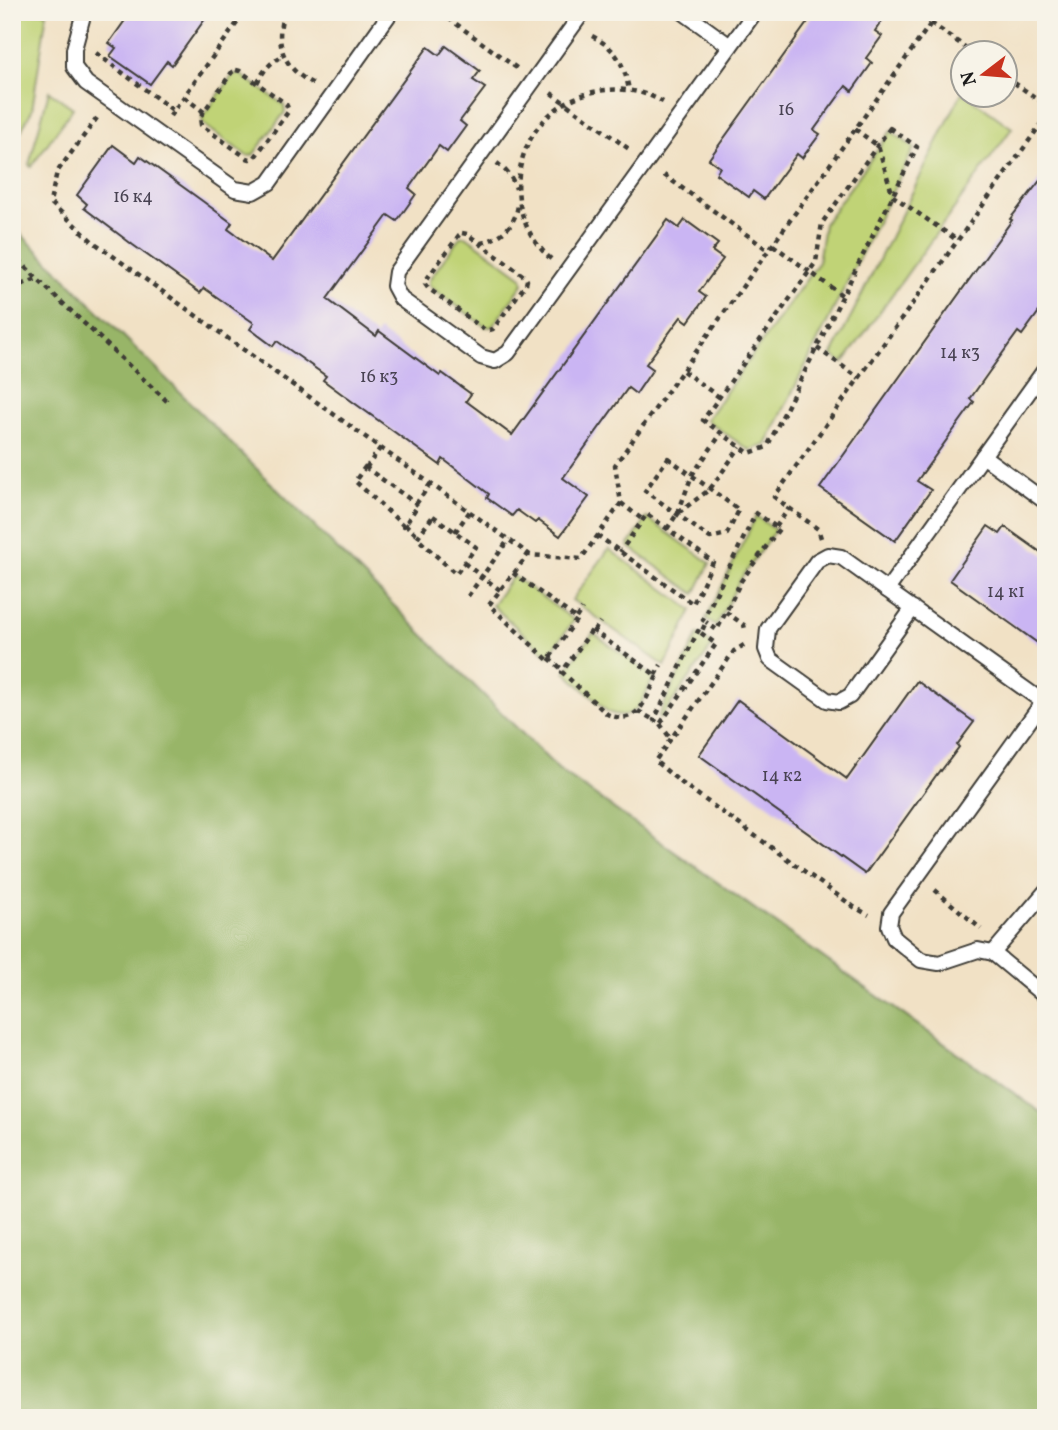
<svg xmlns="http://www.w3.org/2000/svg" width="1058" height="1430" font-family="Vollkorn,serif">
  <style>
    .green { fill: #c0d376; stroke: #6e7849; stroke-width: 2 }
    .forest { fill: #98b567; stroke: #5a6842; stroke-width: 2 }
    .building { fill: #cab5f3 }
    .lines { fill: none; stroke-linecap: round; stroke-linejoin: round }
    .service-casing { stroke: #3c3a35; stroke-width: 18 }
    .path { stroke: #3c3a35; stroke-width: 4.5; stroke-dasharray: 5 5; stroke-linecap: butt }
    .service { stroke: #fff; stroke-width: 14 }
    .labels { text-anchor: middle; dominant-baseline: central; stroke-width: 5; stroke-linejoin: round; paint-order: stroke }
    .number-label { font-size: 18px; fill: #484252 }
  </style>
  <rect width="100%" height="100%" fill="#f7f3e8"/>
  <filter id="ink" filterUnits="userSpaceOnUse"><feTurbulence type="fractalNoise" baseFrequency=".0143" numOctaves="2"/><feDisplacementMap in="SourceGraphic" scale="14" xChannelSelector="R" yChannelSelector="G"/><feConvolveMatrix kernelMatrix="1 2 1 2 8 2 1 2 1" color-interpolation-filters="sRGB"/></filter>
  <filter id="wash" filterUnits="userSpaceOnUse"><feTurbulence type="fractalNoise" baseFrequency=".00686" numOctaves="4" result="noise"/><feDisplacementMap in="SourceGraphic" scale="28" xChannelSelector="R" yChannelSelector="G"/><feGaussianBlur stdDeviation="1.57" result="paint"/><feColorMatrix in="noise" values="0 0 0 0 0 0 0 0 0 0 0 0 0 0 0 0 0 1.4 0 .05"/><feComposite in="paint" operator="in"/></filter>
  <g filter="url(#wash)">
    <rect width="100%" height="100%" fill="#f1e1c5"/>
    <!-- green -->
    <g class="green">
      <polygon points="12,12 47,12 32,110 21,131 12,141 12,114 17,104 12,102"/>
      <polygon points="240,74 284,105 285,112 253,155 247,156 203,124 202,118 233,75"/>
      <polygon points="49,91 73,108 31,167 29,165"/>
      <polygon points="962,92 1012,128 843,363 832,355"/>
      <polygon points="891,131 914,148 766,445 749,450 706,420 818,263 824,224"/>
      <polygon points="466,236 522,277 523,284 492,327 486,327 429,286 429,280 460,237"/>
      <polygon points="756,516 775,530 740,580 716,626 706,619"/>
      <polygon points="647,518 710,563 695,594 628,546"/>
      <polygon points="609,549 692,610 665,666 572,600"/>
      <polygon points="513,576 574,620 548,656 492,605"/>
      <path d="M 593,633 L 654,677 C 643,698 637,724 608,712 L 565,672 Z"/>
      <polygon points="698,634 713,645 660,719 658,717"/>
    </g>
    <!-- forest -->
    <polygon class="forest" points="12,227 15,228 558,769 1046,1116 1046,1418 12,1418"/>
    <g id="blocks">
      <!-- building -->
      <g class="building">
        <polygon points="131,12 210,12 172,65 167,61 150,84 110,56 116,48 109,43"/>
        <polygon points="815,12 888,12 875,31 882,36 866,58 872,63 852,91 846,86 814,130 820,134 802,158 797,154 764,199 753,191 749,197 716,174 720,167 709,159"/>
        <polygon points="446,46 480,71 473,80 485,88 460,121 466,126 447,152 439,146 409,188 416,194 397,221 388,215 327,299 376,336 379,331 440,376 442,373 471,394 466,401 512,435 668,220 679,228 685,220 718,244 712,251 723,259 699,292 706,297 688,322 681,317 646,364 653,369 636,394 628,388 563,478 589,497 560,536 538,520 535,523 517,510 512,516 487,498 489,494 443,459 440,465 346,397 323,380 326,376 277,341 273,346 250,329 254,323 204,288 200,293 133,245 84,208 87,204 77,195 113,145 136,162 140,156 201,200 232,223 228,229 272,261 428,47 439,55"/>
        <polygon points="1046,173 1046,302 1022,335 1018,332 989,372 970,399 974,402 917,481 931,490 895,541 820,488 1012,220 1010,219"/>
        <polygon points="988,526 1000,534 1005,527 1046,556 1046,649 950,580"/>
        <polygon points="917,681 974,722 957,745 959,747 941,771 940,770 865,874 699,755 738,700 847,779"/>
      </g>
    </g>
  </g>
  <g filter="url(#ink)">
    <use href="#blocks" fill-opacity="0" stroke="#3c3a35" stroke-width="2"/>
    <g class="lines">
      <!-- service casing -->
      <g class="service-casing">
        <g id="service">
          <polyline points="84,12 74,49 74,67 86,83 235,189 253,192 269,183 391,12"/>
          <polyline points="583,12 396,272 394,286 401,299 481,357 495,361 508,353 755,12"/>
          <polyline points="683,12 730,46"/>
          <polyline points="983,456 1046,502"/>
          <polyline points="887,590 1046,368"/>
          <polyline points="913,608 850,696 839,702 827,700 770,659 766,649 768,629 817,561 828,555 841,557 1046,704"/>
          <polyline points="1043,702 891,913 889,926 894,938 921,960 939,963 978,950 993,953 1046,997"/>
          <polyline points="993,953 1046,891"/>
        </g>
      </g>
      <!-- path -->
      <g class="path">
        <path d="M 284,12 C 274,44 283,69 314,84"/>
        <polyline points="440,12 518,69"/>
        <polyline points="931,23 972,52"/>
        <path d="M 592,36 C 617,49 624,64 629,90"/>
        <polyline points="96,53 174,111"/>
        <polygon points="236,70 240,71 286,104 288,108 288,112 255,157 250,159 247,158 201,125 200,117 232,72"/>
        <polyline points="1006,77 1046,105"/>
        <path d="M 257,83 C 264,70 270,62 284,55"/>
        <polyline points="551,93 629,149"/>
        <polyline points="184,97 204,112"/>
        <polyline points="170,116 245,12"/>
        <polyline points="97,118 57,172 50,202 92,241 530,555 581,559 621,503 615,465 939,12"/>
        <polygon points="890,128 917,147 767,447 749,453 703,420 816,262 822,223"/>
        <polyline points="855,129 878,146 893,196 957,240"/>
        <path d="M 497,163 C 507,171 513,178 516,189"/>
        <polyline points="664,175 768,250"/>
        <polygon points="462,233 467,234 524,276 527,280 526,284 493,329 489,330 485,330 428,288 425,284 426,280 459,235"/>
        <path d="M 481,243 C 501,238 515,226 518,205"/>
        <polyline points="773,245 843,296"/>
        <polyline points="12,252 37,279 170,404"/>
        <path d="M 551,259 C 488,203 521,98 606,90 C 626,88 646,92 663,102"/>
        <polyline points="12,288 37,279"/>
        <polyline points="817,348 859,378"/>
        <polyline points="683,371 719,397"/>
        <polygon points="668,458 739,510 727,534 710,538 645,491"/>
        <polygon points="365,467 418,505 404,526 355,481"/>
        <polyline points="366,468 381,447"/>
        <polyline points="621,503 643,520"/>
        <polyline points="416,504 431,483"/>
        <polyline points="678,513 692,475 721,434"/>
        <polygon points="433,516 476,547 456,574 417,538"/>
        <polyline points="405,524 419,537"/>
        <polyline points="776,527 789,508"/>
        <polyline points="667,529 677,514 710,489 740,447"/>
        <polyline points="455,532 470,511"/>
        <polyline points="597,535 693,604 713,562 647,514 620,552"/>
        <polyline points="821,538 818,529 774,497 1046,117"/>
        <polyline points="464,563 500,590"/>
        <polygon points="513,573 577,619 548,660 489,605"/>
        <polyline points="514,573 529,553"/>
        <polyline points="468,596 509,539"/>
        <polyline points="726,612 744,625 745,629"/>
        <polyline points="576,618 582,609"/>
        <path d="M 592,630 L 657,676 C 646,699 638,728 607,714 L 562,672 Z"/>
        <polyline points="594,631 600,622"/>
        <polyline points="701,633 716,644 660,724 654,720 698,631 701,633 706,622 703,620 756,513 779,529 741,581 717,630 706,622"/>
        <polyline points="744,645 734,651 655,761 679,781 854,907 869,915"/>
        <polyline points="549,658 563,670"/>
        <polyline points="655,675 661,665"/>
        <polyline points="638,711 654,720"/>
        <polyline points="660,724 671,739"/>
        <polyline points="935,890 981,929"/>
      </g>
      <!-- service -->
      <use href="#service" class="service"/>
    </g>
  </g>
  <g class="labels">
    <!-- number labels -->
    <g class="number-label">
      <text x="786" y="110">16</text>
      <text x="133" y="197">16 к4</text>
      <text x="960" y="353">14 к3</text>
      <text x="379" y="377">16 к3</text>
      <text x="1006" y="592">14 к1</text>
      <text x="782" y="776">14 к2</text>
    </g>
  </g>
  <!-- margin -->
  <rect width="1058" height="1430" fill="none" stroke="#f7f3e8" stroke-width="42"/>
  <!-- north arrow -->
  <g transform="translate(984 74) rotate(254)"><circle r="33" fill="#f7f3e8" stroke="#9f9d96" stroke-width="2"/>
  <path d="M0-5L12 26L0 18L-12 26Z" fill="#c8321e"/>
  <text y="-10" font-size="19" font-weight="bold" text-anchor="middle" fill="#1c1c1c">N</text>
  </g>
</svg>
